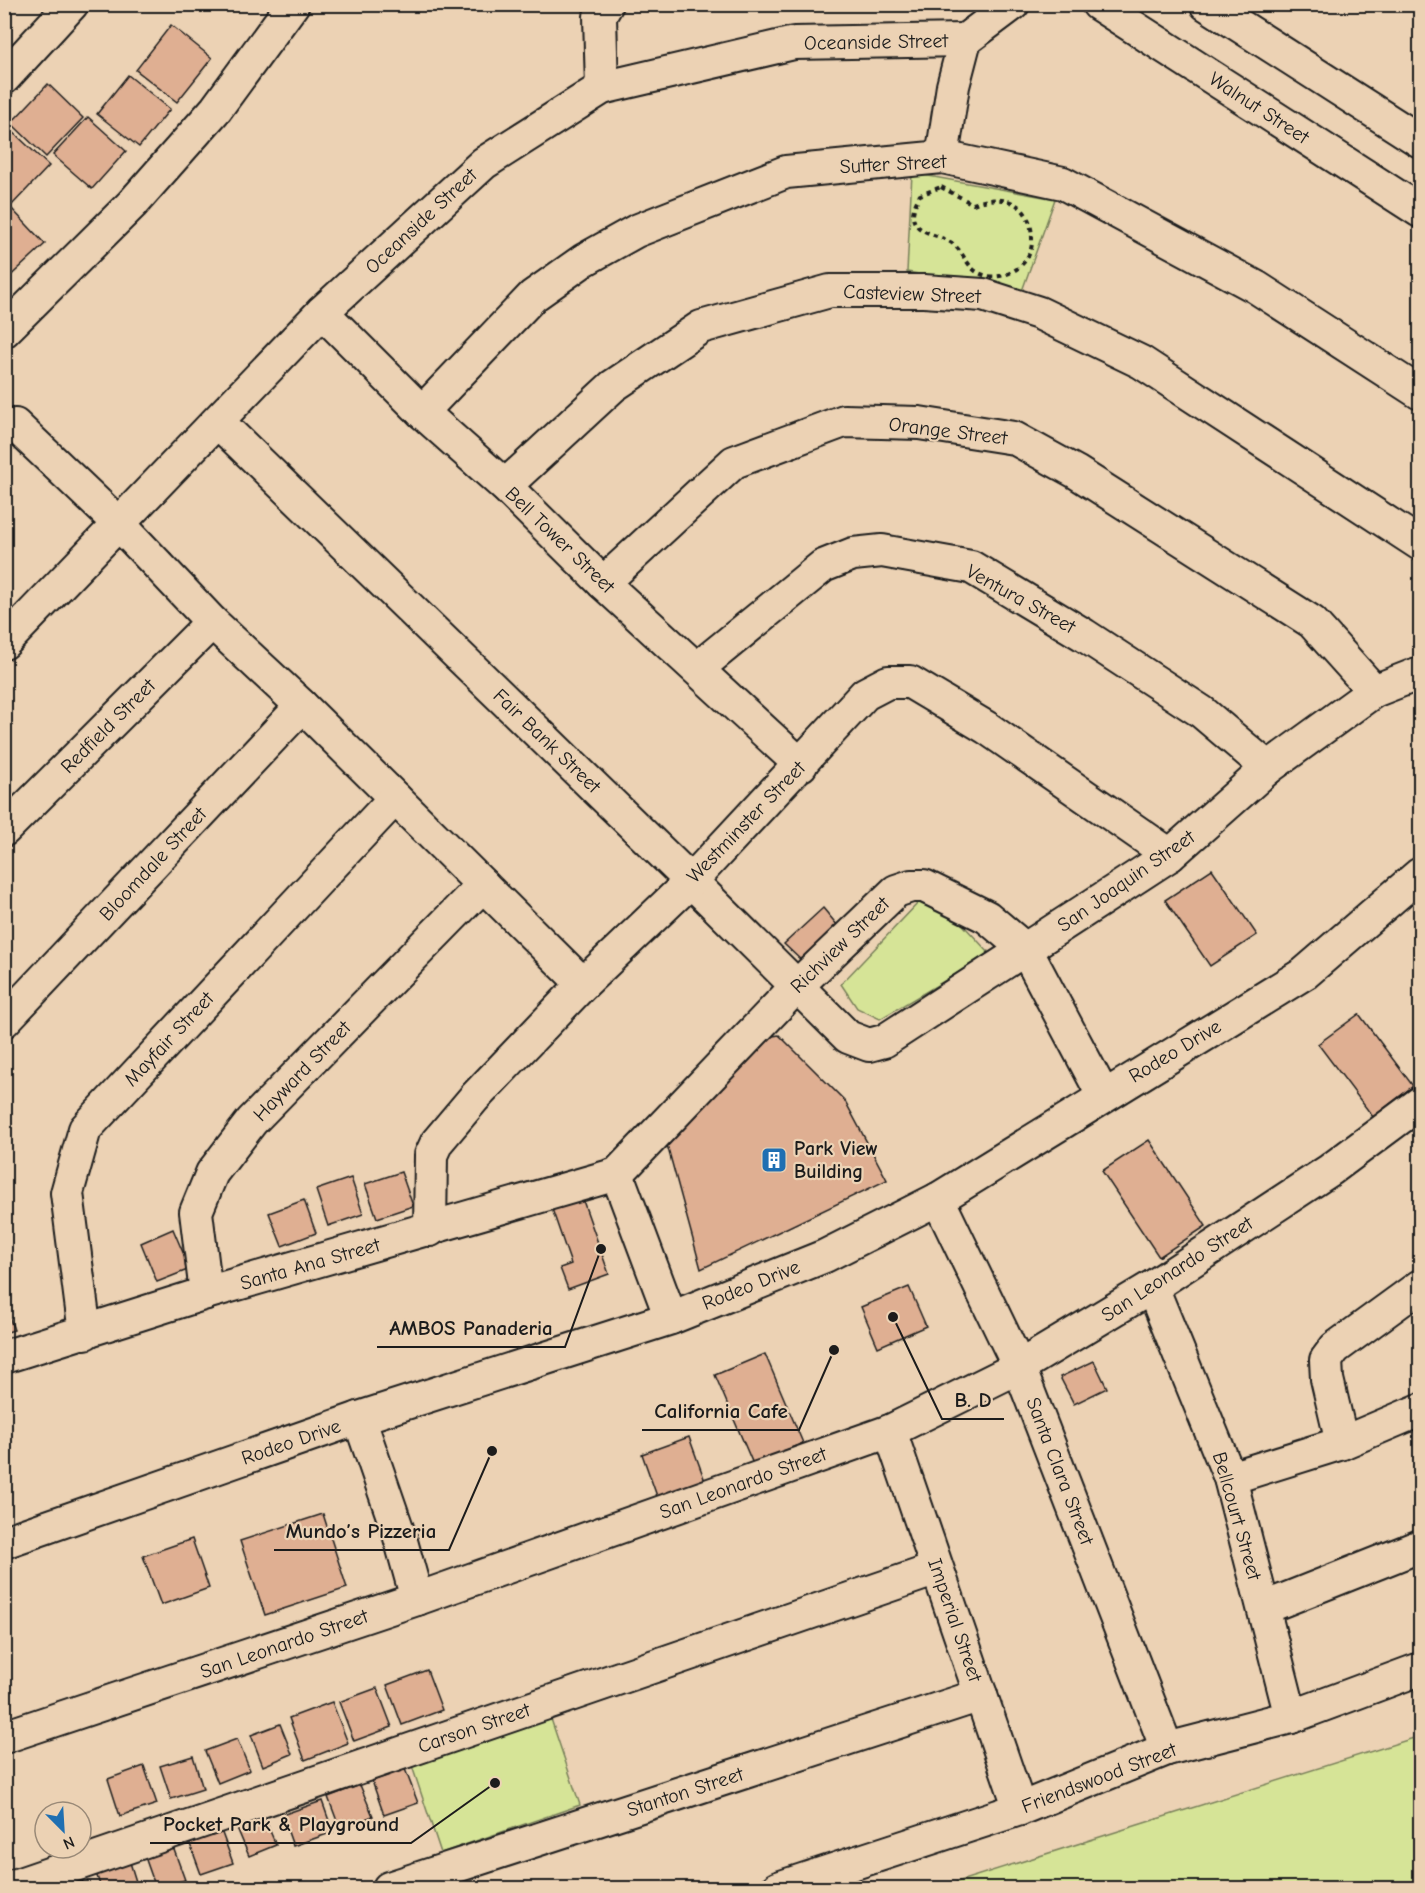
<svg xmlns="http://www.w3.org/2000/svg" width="1425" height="1893" font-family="'Comic Neue',sans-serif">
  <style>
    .green { fill: #d6e497; stroke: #79805a; stroke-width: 1.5 }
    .building { fill: #dfaf92; stroke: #1c1c1c; stroke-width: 1.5 }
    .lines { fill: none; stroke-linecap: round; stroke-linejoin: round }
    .street-casing { stroke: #1c1c1c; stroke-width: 36 }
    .path { stroke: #1c1c1c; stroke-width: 4; stroke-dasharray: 4.5 4.5; stroke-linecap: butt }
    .street { stroke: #ecd2b4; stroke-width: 32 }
    .labels { text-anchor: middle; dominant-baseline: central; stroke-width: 4.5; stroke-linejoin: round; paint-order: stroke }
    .street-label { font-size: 20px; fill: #1c1c1c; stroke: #ecd2b4 }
    .poi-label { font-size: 20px; font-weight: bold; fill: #1c1c1c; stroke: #ecd2b4; text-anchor: start }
    .leader { fill: none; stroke: #1c1c1c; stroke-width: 2 }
    .callout-dot { fill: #1c1c1c; stroke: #ecd2b4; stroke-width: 2 }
    .callout-label { font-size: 21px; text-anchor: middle; font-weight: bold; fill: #1c1c1c; stroke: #ecd2b4; stroke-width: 4.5; stroke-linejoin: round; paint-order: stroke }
  </style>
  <rect width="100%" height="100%" fill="#ecd2b4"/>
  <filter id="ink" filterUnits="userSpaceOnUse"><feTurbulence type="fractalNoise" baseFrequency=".0167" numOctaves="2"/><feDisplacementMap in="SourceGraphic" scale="12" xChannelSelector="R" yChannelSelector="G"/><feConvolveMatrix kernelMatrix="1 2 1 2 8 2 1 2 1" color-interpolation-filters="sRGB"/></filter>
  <g filter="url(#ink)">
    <!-- green -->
    <g class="green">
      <polygon points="912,173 1055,199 1022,291 907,272"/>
      <polygon points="921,900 952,913 990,954 880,1019 857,1008 841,984"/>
      <polygon points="549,1713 580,1805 441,1853 410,1760"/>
      <polygon points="1420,1736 1420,1888 938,1888"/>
    </g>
    <!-- building -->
    <g class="building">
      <polygon points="171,25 212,58 177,102 136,70"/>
      <polygon points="128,75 170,109 139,147 97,114"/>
      <polygon points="48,84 83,118 46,157 11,123"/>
      <polygon points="88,117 126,151 92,189 53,155"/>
      <polygon points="10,129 49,166 11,206 4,200 4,135"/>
      <polygon points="11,208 45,244 4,282 4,214"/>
      <polygon points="1212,869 1257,935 1210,966 1165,900"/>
      <polygon points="823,908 838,926 803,962 784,944"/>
      <polygon points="1359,1014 1413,1086 1373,1117 1318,1044"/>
      <polygon points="779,1035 845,1101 887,1180 701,1269 666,1141 767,1037"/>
      <polygon points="1149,1140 1206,1226 1159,1257 1102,1171"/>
      <polygon points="401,1172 413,1206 377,1218 365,1184"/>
      <polygon points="351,1178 363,1214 328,1226 316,1190"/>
      <polygon points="581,1195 609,1274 568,1289 560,1268 571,1264 551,1206"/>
      <polygon points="304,1200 316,1233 282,1246 269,1213"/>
      <polygon points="173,1229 190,1269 157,1282 141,1243"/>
      <polygon points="909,1287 926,1326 878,1347 861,1307"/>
      <polygon points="4,1303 14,1330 4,1333"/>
      <polygon points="765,1354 803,1443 753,1464 715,1375"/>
      <polygon points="1094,1361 1107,1388 1074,1404 1060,1377"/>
      <polygon points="689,1437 705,1481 658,1499 642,1454"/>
      <polygon points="323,1514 347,1588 265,1615 240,1541"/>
      <polygon points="192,1539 209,1588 161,1605 143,1556"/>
      <polygon points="427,1670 442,1710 402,1725 387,1685"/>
      <polygon points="377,1688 392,1727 354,1741 339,1702"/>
      <polygon points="332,1702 348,1743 305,1760 289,1718"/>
      <polygon points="280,1724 292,1754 263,1766 251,1735"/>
      <polygon points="237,1739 250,1770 218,1783 205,1751"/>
      <polygon points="193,1756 203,1789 171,1799 160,1766"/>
      <polygon points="144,1766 157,1804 120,1816 108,1779"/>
      <polygon points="405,1769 418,1803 384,1815 372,1781"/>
      <polygon points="360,1785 373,1816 340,1829 328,1797"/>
      <polygon points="322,1801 333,1832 293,1846 282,1815"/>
      <polygon points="264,1817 276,1845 249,1856 237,1828"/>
      <polygon points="219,1825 233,1863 201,1874 187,1836"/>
      <polygon points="173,1847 185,1880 156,1888 145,1857"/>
      <polygon points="128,1856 138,1888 101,1888 94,1867"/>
      <polygon points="80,1875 85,1888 49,1888"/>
    </g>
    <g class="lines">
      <!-- street casing -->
      <g class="street-casing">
        <g id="street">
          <polyline points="1098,4 1420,211"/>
          <polyline points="1206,4 1420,141"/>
          <polyline points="4,78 72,4"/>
          <polyline points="602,88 600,16 607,4"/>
          <polyline points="942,157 953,86 965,40 1013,4"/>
          <polyline points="322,312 422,412 505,486 603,583 801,765"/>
          <polyline points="4,331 132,204 216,109 293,4"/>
          <polyline points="422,412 533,296 584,260 636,231 786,172 942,157 1063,183 1256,287 1420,393"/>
          <polyline points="218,422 691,881 848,1037 869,1045 884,1041 1170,855 1268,768 1374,691 1420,673"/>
          <polyline points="15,425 120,525 212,622 302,706 583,984"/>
          <polyline points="505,486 613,386 701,327 830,291 924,291 983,295 1039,313 1141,362 1420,544"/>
          <polyline points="603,583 734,462 844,421 919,423 1014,438 1076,472 1312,622 1374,691"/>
          <polyline points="4,643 322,312 484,163 602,88 794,43 965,40"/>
          <polyline points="698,668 823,566 853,554 882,551 971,567 1084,635 1202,712 1268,768"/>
          <polyline points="4,830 212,622"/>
          <polyline points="4,1021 302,706"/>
          <polyline points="617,1174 671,1318"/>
          <polyline points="938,1199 1019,1367 1167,1749"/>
          <polyline points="430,1230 431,1155 437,1142 475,1097 583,984 691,881 865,694 888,682 910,682 987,728 1170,855"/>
          <polyline points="1152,1287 1230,1478 1291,1717"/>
          <polyline points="206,1293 196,1212 212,1173 252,1121 483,885"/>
          <polyline points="85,1333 67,1193 85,1129 395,798"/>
          <polyline points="4,1357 206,1293 617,1174 797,986 896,891 911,886 924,886 987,917 1026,950 1103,1095"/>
          <polyline points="359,1418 399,1534 417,1599"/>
          <polyline points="890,1431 1020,1809"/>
          <polyline points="1342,1443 1327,1379 1326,1360 1335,1348 1420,1286"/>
          <polyline points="1230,1478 1342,1443 1420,1410"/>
          <polyline points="4,1542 359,1418 671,1318 825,1256 938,1199 1305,973 1420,874"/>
          <polyline points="1264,1608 1420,1546"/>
          <polyline points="4,1737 417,1599 890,1431 1019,1367 1152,1287 1330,1170 1420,1103"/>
          <polyline points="11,1887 937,1569"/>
          <polyline points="389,1888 981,1695"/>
          <polyline points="778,1888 1020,1809 1167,1749 1291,1717 1420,1669"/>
        </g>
      </g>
      <!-- path -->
      <path class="path" d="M 941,187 L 973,204 C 1006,192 1033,204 1032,242 C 1031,268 999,285 977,272 C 967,266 963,252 953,244 C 937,231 897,235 920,195 Z"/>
      <!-- street -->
      <use href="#street" class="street"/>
    </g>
  </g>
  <!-- icons -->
  <defs>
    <g id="building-square" transform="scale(1.35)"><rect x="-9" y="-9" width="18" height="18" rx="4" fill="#1f6fb2" stroke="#ecd2b4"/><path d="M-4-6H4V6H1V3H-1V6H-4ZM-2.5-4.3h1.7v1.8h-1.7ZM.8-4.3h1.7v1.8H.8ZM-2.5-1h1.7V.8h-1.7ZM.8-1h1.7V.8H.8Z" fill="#fff"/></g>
  </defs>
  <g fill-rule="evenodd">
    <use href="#building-square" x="774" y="1160"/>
  </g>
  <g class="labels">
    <!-- street labels -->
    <g class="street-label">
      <text transform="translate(876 42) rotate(-1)">Oceanside Street</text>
      <text transform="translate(1259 108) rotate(33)">Walnut Street</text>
      <text transform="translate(893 164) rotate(-3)">Sutter Street</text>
      <text transform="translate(421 221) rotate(-43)">Oceanside Street</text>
      <text transform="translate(912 294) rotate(2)">Casteview Street</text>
      <text transform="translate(948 431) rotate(7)">Orange Street</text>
      <text transform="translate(560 540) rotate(44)">Bell Tower Street</text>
      <text transform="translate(1021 599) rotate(29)">Ventura Street</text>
      <text transform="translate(108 726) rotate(-45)">Redfield Street</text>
      <text transform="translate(547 741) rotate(44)">Fair Bank Street</text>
      <text transform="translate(746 822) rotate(-46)">Westminster Street</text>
      <text transform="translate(153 864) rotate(-47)">Bloomdale Street</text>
      <text transform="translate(1126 881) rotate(-35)">San Joaquin Street</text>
      <text transform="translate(840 945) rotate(-44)">Richview Street</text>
      <text transform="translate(169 1039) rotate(-47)">Mayfair Street</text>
      <text transform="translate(1175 1051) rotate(-31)">Rodeo Drive</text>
      <text transform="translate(302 1071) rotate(-46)">Hayward Street</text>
      <text transform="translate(310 1264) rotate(-16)">Santa Ana Street</text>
      <text transform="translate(1177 1269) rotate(-33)">San Leonardo Street</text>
      <text transform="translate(751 1285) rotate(-22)">Rodeo Drive</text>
      <text transform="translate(291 1442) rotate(-19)">Rodeo Drive</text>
      <text transform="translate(1060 1471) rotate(69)">Santa Clara Street</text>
      <text transform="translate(743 1483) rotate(-20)">San Leonardo Street</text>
      <text transform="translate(1237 1516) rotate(74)">Bellcourt Street</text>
      <text transform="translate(955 1620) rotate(71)">Imperial Street</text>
      <text transform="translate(284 1644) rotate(-19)">San Leonardo Street</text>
      <text transform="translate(474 1728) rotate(-19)">Carson Street</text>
      <text transform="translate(1099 1778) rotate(-21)">Friendswood Street</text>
      <text transform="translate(685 1792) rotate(-18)">Stanton Street</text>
    </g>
    <!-- poi labels -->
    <g class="poi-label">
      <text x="794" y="1148">Park View<tspan x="794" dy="23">Building</tspan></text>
    </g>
  </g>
  <!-- callouts -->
  <path class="leader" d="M601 1249L565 1347H377M893 1317L942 1419H1004M834 1350L799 1430H642M492 1451L449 1550H274M495 1783L411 1843H150"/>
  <g class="callout-dot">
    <circle cx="601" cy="1249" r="6"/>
    <circle cx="893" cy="1317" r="6"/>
    <circle cx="834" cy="1350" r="6"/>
    <circle cx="492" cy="1451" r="6"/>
    <circle cx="495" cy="1783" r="6"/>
  </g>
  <g class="callout-label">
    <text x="471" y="1335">AMBOS Panaderia</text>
    <text x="973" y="1407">B. D</text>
    <text x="721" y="1418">California Cafe</text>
    <text x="361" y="1538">Mundo’s Pizzeria</text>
    <text x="281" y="1831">Pocket Park &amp; Playground</text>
  </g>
  <!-- margin -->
  <rect width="1425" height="1893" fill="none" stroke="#ecd2b4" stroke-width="24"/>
  <rect x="12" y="12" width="1401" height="1869" fill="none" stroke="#1c1c1c" stroke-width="2" filter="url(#ink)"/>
  <!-- north arrow -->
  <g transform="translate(63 1830) rotate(156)"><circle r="28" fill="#ecd2b4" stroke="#998977" stroke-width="1.5"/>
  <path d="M0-4.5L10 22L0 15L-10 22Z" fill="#1f6fb2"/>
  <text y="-9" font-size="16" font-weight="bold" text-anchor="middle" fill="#1c1c1c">N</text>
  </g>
</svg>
